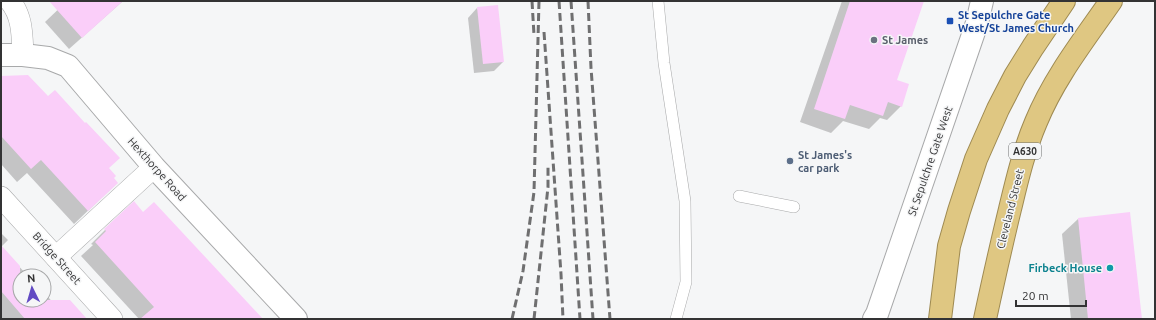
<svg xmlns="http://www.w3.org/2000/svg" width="1156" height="320" font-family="Ubuntu,sans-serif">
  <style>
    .shadow { fill: #0003 }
    .building { fill: #facef9 }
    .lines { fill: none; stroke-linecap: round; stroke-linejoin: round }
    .service-casing { stroke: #a8a9aa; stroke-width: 12 }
    .minor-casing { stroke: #a8a9aa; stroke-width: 22 }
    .tertiary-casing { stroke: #a8a9aa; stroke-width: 24 }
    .trunk-casing { stroke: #9e8a52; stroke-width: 24 }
    .service { stroke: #fff; stroke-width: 11 }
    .minor { stroke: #fff; stroke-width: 21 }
    .tertiary { stroke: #fff; stroke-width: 22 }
    .trunk { stroke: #dfc782; stroke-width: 22 }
    .rail { stroke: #6f6f70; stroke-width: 3; stroke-dasharray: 8 4; stroke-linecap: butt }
    .transit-dot { fill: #1a4fb4; stroke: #f5f6f7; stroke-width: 1.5 }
    .worship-dot { fill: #6b7280; stroke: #f5f6f7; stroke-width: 1.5 }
    .service-dot { fill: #5c6f8a; stroke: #f5f6f7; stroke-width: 1.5 }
    .culture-dot { fill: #0f9aa8; stroke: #f5f6f7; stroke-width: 1.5 }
    .labels { text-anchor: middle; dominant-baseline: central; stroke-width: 3; stroke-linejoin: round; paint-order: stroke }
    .shield { fill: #f5f6f7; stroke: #6d6e6e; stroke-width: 1 }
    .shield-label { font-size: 10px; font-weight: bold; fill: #333334 }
    .transit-label { font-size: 11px; font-weight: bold; fill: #164399; stroke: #f5f6f7; text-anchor: start }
    .worship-label { font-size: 11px; font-weight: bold; fill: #5b616d; stroke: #f5f6f7; text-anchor: start }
    .service-label { font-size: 11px; font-weight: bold; fill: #4e5e75; stroke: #f5f6f7; text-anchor: start }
    .street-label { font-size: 11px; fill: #333334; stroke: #f5f6f7 }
    .culture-label { font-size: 11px; font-weight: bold; fill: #0d838f; stroke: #f5f6f7; text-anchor: end }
  </style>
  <rect width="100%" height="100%" fill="#f5f6f7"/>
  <!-- shadow -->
  <g class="shadow">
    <polygon points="67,1 123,1 69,49 45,22"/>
    <polygon points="842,1 923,1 895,80 901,106 887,120 880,118 869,129 843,121 831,133 800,122"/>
    <polygon points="477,8 503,62 494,71 474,73 468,18"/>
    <polygon points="1,77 108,169 112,178 117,183 74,224 27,173 17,182 1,164"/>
    <polygon points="143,214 262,319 139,319 81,256 93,245 91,244 105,230"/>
    <polygon points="1078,219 1141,319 1071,319 1062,234"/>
    <polygon points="1,233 8,240 1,247 28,276 20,276 20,300 44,300 44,292 59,310 86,319 1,319"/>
  </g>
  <!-- building -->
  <g class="building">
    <polygon points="49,1 123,1 82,38"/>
    <polygon points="850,1 924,1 897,80 909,84 902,107 888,102 883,116 850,105 845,119 814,109"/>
    <polygon points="498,5 504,62 483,64 477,7"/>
    <polygon points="28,75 48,96 55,90 85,123 86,122 120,158 109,168 116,176 114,178 118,183 88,211 41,160 31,169 1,136 1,76"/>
    <polygon points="134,201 143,212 154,202 263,319 140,319 154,307 95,242 106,231 104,229"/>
    <polygon points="1130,212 1142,319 1088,319 1078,218"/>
    <polygon points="1,245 20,266 20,300 70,300 87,319 25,319 1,291"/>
  </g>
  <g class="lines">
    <!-- service casing -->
    <g class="service-casing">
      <g id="service">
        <polyline points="658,1 664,63 685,201 686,282 676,319"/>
        <polyline points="739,196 794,207"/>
      </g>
    </g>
    <!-- minor casing -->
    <g class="minor-casing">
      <g id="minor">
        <path d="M 10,1 C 23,17 22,36 23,55"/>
        <polyline points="1,197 112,319"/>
        <polyline points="56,257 154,167"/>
      </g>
    </g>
    <!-- tertiary casing -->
    <g class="tertiary-casing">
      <g id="tertiary">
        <polyline points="1,55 23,55 48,58 68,66 154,167 296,319"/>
        <polyline points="874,319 877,314 977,23 982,1"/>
      </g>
    </g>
    <!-- trunk casing -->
    <g class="trunk-casing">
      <g id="trunk">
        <polyline points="940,319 949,246 959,211 976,159 998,109 1015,76 1033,47 1064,1"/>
        <path d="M 985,319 C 993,282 1001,246 1010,209 C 1017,180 1024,150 1036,122 C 1054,78 1084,40 1111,1"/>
      </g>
    </g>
    <!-- service -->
    <use href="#service" class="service"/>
    <!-- minor -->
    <use href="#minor" class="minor"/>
    <!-- tertiary -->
    <use href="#tertiary" class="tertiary"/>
    <!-- trunk -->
    <use href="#trunk" class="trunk"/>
    <!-- rail -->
    <g class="rail">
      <polyline points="532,1 534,35"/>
      <polyline points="559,1 580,319"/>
      <polyline points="571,1 593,319"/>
      <polyline points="588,1 591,68 610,319"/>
      <polyline points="544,32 561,274 563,319"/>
      <polyline points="512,319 523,271 534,192 539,1"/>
      <polyline points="534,319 548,187 548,164"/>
    </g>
  </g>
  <!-- markers -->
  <rect class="transit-dot" x="946" y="17" width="8" height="8" rx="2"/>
  <circle class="worship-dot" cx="874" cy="40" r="4"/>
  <circle class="service-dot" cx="790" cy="161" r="4"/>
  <circle class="culture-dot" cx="1110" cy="268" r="4"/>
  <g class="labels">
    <!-- shield labels -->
    <rect class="shield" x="1009" y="143" width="32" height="16" rx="3"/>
    <g class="shield-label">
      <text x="1025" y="151">A630</text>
    </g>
    <!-- transit labels -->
    <g class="transit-label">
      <text x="958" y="15">St Sepulchre Gate<tspan x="958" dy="13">West/St James Church</tspan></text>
    </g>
    <!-- worship labels -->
    <g class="worship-label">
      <text x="882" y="40">St James</text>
    </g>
    <!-- service labels -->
    <g class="service-label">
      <text x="798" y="155">St James's<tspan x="798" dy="13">car park</tspan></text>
    </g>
    <!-- street labels -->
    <g class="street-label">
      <text transform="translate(930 161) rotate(-71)">St Sepulchre Gate West</text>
      <text transform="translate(157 169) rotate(48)">Hexthorpe Road</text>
      <text transform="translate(1010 209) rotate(-76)">Cleveland Street</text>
      <text transform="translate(57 258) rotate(48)">Bridge Street</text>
    </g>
    <!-- culture labels -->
    <g class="culture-label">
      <text x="1102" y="268">Firbeck House</text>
    </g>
  </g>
  <!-- border -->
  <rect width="1156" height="320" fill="none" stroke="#333334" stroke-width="4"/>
  <!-- north arrow -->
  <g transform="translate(32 288) rotate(355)"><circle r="19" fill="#f5f6f7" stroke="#a7a8a9"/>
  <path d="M0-3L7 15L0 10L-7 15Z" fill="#614ac3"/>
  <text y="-6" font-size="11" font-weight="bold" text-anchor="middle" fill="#333334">N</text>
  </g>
  <!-- scale -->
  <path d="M1016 300v6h70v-6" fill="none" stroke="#333334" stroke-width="2"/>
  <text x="1022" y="300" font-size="12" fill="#333334" stroke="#f5f6f7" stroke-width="3" paint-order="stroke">20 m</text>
</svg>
